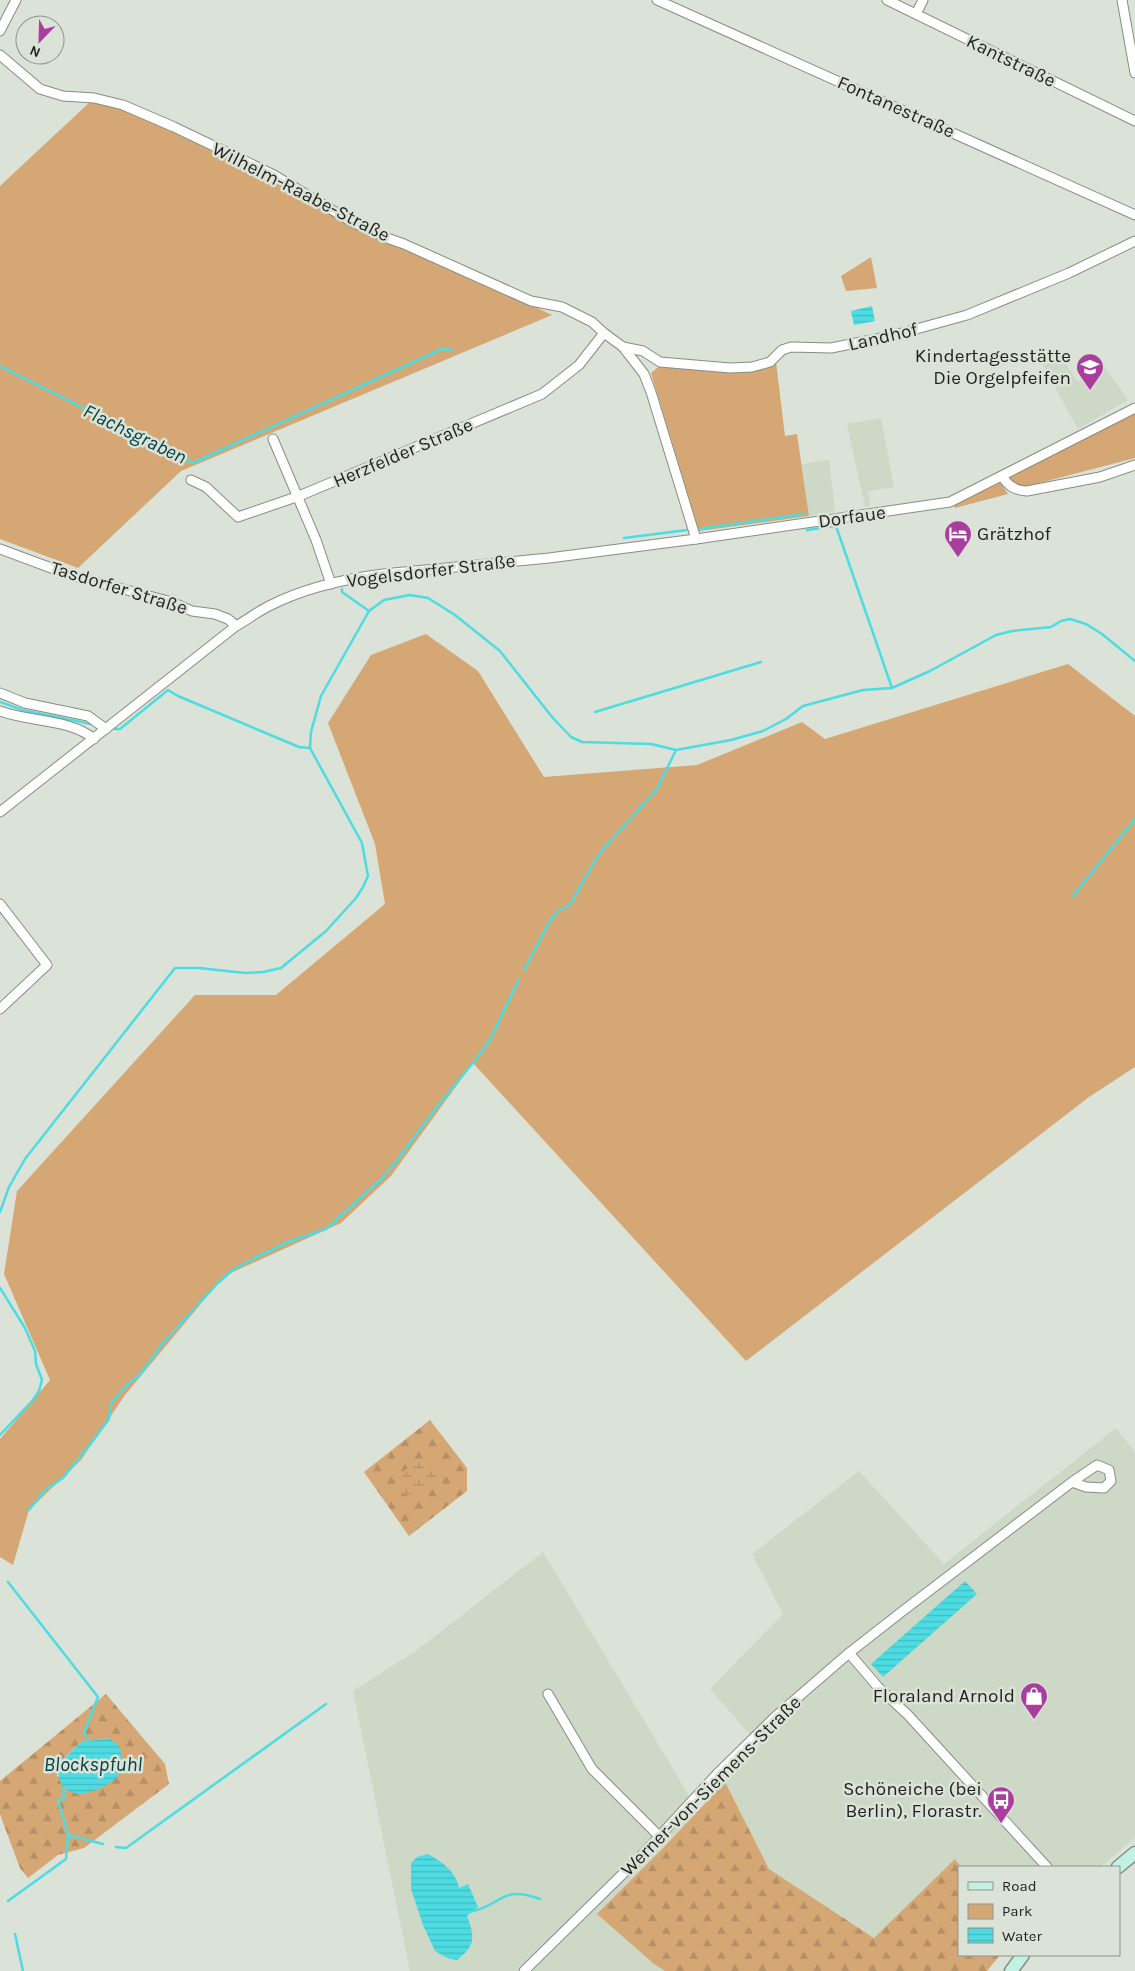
<svg xmlns="http://www.w3.org/2000/svg" width="1135" height="1971" font-family="Karla,sans-serif">
  <style>
    .built { fill: #cdd8c7 }
    .green { fill: #d5a774 }
    .forest { fill: url(#forest-firs); fill-rule: evenodd }
    .wetland { fill: url(#wetland-marsh) }
    .water { fill: url(#water-rules) }
    .lines { fill: none; stroke-linecap: round; stroke-linejoin: round }
    .stream { stroke: #4cdce2; stroke-width: 2.5 }
    .street-casing { stroke: #878d83; stroke-width: 11 }
    .secondary-casing { stroke: #878d83; stroke-width: 15 }
    .street { stroke: #fff; stroke-width: 9 }
    .secondary { stroke: #c1f1e2; stroke-width: 12 }
    .labels { text-anchor: middle; dominant-baseline: central; stroke-width: 5; stroke-linejoin: round; paint-order: stroke }
    .street-label { font-size: 19px; fill: #1f211e; stroke: #dbe2d7 }
    .poi-label { font-size: 19px; fill: #1f211e; stroke: #dbe2d7; text-anchor: end }
    .water-label { font-size: 20px; font-style: italic; fill: #004245; stroke: #dbe2d7 }
  </style>
  <defs>
    <pattern id="forest-firs" width="22" height="20" patternUnits="userSpaceOnUse" patternTransform="scale(1.25)"><rect width="22" height="20" fill="#d5a774"/><path d="M5 1l3.5 6h-7zM16 11l3.5 6h-7z" fill="#b68f64"/></pattern>
    <pattern id="wetland-marsh" width="20" height="14" patternUnits="userSpaceOnUse" patternTransform="scale(1.25)"><rect width="20" height="14" fill="#d5a774"/><path d="M1 5h8M5 5V1M11 12h8M15 12V8" fill="none" stroke="#b68f64"/></pattern>
    <pattern id="water-rules" width="6" height="5" patternUnits="userSpaceOnUse" patternTransform="scale(1.25)"><rect width="6" height="5" fill="#4cdce2"/><path d="M0 2.5h6" fill="none" stroke="#42bcc1"/></pattern>
  </defs>
  <rect width="100%" height="100%" fill="#dbe2d7"/>
  <!-- built -->
  <g class="built">
    <polygon points="1060,356 1078,382 1103,364 1128,400 1078,429 1041,362"/>
    <polygon points="881,418 894,487 868,491 870,506 865,506 847,424"/>
    <polygon points="829,460 835,511 809,516 802,464"/>
    <polygon points="1116,1428 1135,1452 1135,1838 1100,1867 961,1867 955,1859 875,1938 769,1869 725,1782 760,1746 710,1689 783,1614 752,1554 859,1471 944,1564"/>
    <polygon points="543,1552 688,1794 688,1822 597,1914 654,1964 665,1971 410,1971 353,1691 416,1651"/>
  </g>
  <!-- green -->
  <g class="green">
    <polygon points="91,101 122,108 552,315 181,471 78,568 0,539 0,186"/>
    <polygon points="871,257 877,288 846,291 841,276"/>
    <polygon points="776,362 785,436 797,434 809,516 699,531 651,373 662,364 722,370"/>
    <polygon points="1135,412 1135,458 1028,486 1020,486 1005,478"/>
    <polygon points="1000,482 1008,494 955,508 954,502"/>
    <polygon points="426,634 478,671 544,777 697,765 802,722 825,739 1068,664 1135,716 1135,1067 1089,1097 746,1361 473,1063 391,1176 341,1223 224,1276 125,1395 81,1460 29,1510 13,1565 0,1557 0,1439 50,1380 4,1274 17,1191 195,995 276,995 385,904 375,844 328,723 371,655"/>
  </g>
  <!-- forest -->
  <g class="forest">
    <polygon points="430,1420 467,1468 467,1491 409,1536 364,1472"/>
    <path d="M 106,1694 L 165,1764 L 169,1784 L 84,1848 L 58,1855 L 28,1878 L 20,1868 L 2,1820 L 0,1814 L 0,1781 ZM 109,1738 L 57,1777 L 58,1764 L 81,1742 Z"/>
    <polygon points="725,1782 769,1869 874,1938 955,1859 961,1867 959,1867 959,1955 1000,1955 987,1971 665,1971 654,1964 597,1914 666,1845"/>
  </g>
  <!-- wetland -->
  <polygon class="wetland" points="421,1458 439,1462 436,1483 415,1498 397,1492 404,1471"/>
  <!-- water -->
  <g class="water">
    <polygon points="872,306 875,321 854,325 851,311"/>
    <polygon points="965,1581 977,1594 883,1677 871,1664"/>
    <path d="M 109,1738 L 119,1746 L 125,1767 C 122,1770 119,1775 115,1779 C 93,1797 56,1804 58,1765 L 81,1742 Z"/>
    <path d="M 428,1854 C 442,1862 456,1871 459,1888 L 468,1884 L 478,1907 L 467,1916 C 475,1937 476,1945 457,1960 L 447,1958 L 435,1951 L 423,1925 L 411,1889 L 411,1863 L 417,1857 Z"/>
  </g>
  <g class="lines">
    <!-- stream -->
    <g class="stream">
      <polyline points="0,366 193,463 442,349 452,350"/>
      <polyline points="699,529 805,514"/>
      <polyline points="807,530 836,526 892,688"/>
      <polyline points="624,538 687,530"/>
      <polyline points="342,589 342,592 369,611"/>
      <polyline points="0,702 23,710 91,724"/>
      <polyline points="595,712 761,662"/>
      <polyline points="115,729 120,729 168,690 178,696 299,747 310,748"/>
      <polyline points="1073,896 1135,819"/>
      <polyline points="524,970 551,919 558,911 570,905 598,855 657,789 676,750"/>
      <polyline points="0,1212 9,1187 25,1159 175,968 199,968 245,973 263,972 281,968 326,931 356,898 363,887 368,876 362,843 310,748 311,732 321,696 369,611 384,600 410,595 428,598 455,615 500,651 552,717 571,737 582,742 651,744 676,750 731,740 763,731 786,719 803,706 863,690 892,688 930,671 996,635 1012,631 1051,627 1061,621 1070,619 1086,624 1102,634 1135,661"/>
      <polyline points="0,1288 25,1328 35,1351 36,1364 42,1380 39,1391 33,1400 0,1435"/>
      <polyline points="29,1510 45,1490 63,1478 92,1442 109,1419 111,1403 128,1384 139,1376 163,1343 217,1284 234,1269 255,1258 286,1243 326,1229 380,1180 396,1162 433,1112 480,1054 491,1038 519,979"/>
      <polyline points="8,1582 98,1697 84,1733 88,1740"/>
      <polyline points="68,1835 103,1844"/>
      <polyline points="116,1847 126,1848 326,1704"/>
      <polyline points="8,1901 66,1859 68,1835 58,1800 64,1798 63,1788"/>
      <path d="M 469,1912 C 502,1907 499,1884 540,1899"/>
      <polyline points="15,1934 23,1971"/>
    </g>
    <!-- street casing -->
    <g class="street-casing">
      <g id="street">
        <polyline points="657,0 1135,215"/>
        <polyline points="887,0 1135,121"/>
        <polyline points="1122,0 1135,73"/>
        <polyline points="916,14 923,0"/>
        <polyline points="0,31 16,0"/>
        <polyline points="0,55 40,89 63,96 94,98 123,105 174,127 274,175 352,222 387,238 404,244 531,301 562,307 592,322 604,333 623,347 644,374 651,392 696,539"/>
        <polyline points="623,347 643,351 660,362 730,368 752,367 770,362 782,350 791,347 831,348 891,336 967,315 1069,273 1135,241"/>
        <polyline points="273,439 316,540 331,584"/>
        <path d="M 1002,476 C 1009,487 1015,490 1027,491 L 1100,477 L 1135,465"/>
        <polyline points="191,480 206,487 238,517 299,496 542,394 579,365 604,333"/>
        <polyline points="0,549 70,575 172,602 192,611 215,614 228,619 236,626"/>
        <polyline points="0,693 25,703 88,716 106,729"/>
        <path d="M 0,711 C 29,722 71,719 94,739"/>
        <path d="M 0,812 L 236,626 C 247,620 257,612 269,606 C 304,588 344,579 383,574 L 549,558 L 696,539 L 950,502 L 1135,408"/>
        <polyline points="0,904 47,965 0,1009"/>
        <polyline points="849,1653 878,1687 908,1715 1047,1867"/>
        <polyline points="548,1694 592,1769 660,1837"/>
        <polyline points="524,1971 643,1854 717,1774 775,1717 849,1653 904,1610 1072,1482 1086,1487 1104,1488 1111,1481 1109,1470 1097,1465 1072,1482"/>
      </g>
    </g>
    <!-- secondary casing -->
    <g class="secondary-casing">
      <g id="secondary">
        <polyline points="1118,1867 1135,1853"/>
        <polyline points="1011,1971 1023,1955"/>
      </g>
    </g>
    <!-- street -->
    <use href="#street" class="street"/>
    <!-- secondary -->
    <use href="#secondary" class="secondary"/>
  </g>
  <!-- icons -->
  <defs>
    <g id="school-pin" transform="scale(1.4375)"><path d="M0 17L-7.5 6A9.5 9.5 0 1 1 7.5 6Z" fill="#aa3e9e" stroke="#dbe2d7"/><path d="M0-5L7-2L0 1L-7-2ZM-4 1L0 2.5L4 1V4Q0 6-4 4Z" fill="#fff"/></g>
    <g id="hotel-pin" transform="scale(1.4375)"><path d="M0 17L-7.5 6A9.5 9.5 0 1 1 7.5 6Z" fill="#aa3e9e" stroke="#dbe2d7"/><path d="M-6-4.5h1.5V1H6V5H4.5V3h-9V5H-6ZM-4 0a1.8 1.8 0 1 1 3.6 0ZM.5 0V-2.5h3Q6-2.5 6 0Z" fill="#fff"/></g>
    <g id="shop-pin" transform="scale(1.4375)"><path d="M0 17L-7.5 6A9.5 9.5 0 1 1 7.5 6Z" fill="#aa3e9e" stroke="#dbe2d7"/><path d="M-5-2.5h2.3a2.7 3.5 0 0 1 5.4 0H5L5.5 6h-11ZM-1.5-2.5h3a1.5 2.3 0 0 0-3 0Z" fill="#fff"/></g>
    <g id="bus-pin" transform="scale(1.4375)"><path d="M0 17L-7.5 6A9.5 9.5 0 1 1 7.5 6Z" fill="#aa3e9e" stroke="#dbe2d7"/><path d="M-5-6H5V4H4V6H2V4H-2V6H-4V4H-5ZM-3.5-4V0h7V-4ZM-3.5 1.2v1.5H-2V1.2ZM2 1.2v1.5H3.5V1.2Z" fill="#fff"/></g>
  </defs>
  <g fill-rule="evenodd">
    <use href="#school-pin" x="1090" y="367"/>
    <use href="#hotel-pin" x="958" y="534"/>
    <use href="#shop-pin" x="1034" y="1696"/>
    <use href="#bus-pin" x="1001" y="1800"/>
  </g>
  <g class="labels">
    <!-- street labels -->
    <g class="street-label">
      <text transform="translate(1011 61) rotate(26)">Kantstraße</text>
      <text transform="translate(896 107) rotate(24)">Fontanestraße</text>
      <text transform="translate(301 192) rotate(27)">Wilhelm-Raabe-Straße</text>
      <text transform="translate(883 337) rotate(-13)">Landhof</text>
      <text transform="translate(403 453) rotate(-23)">Herzfelder Straße</text>
      <text transform="translate(852 517) rotate(-8)">Dorfaue</text>
      <text transform="translate(431 571) rotate(-7)">Vogelsdorfer Straße</text>
      <text transform="translate(119 588) rotate(17)">Tasdorfer Straße</text>
      <text transform="translate(711 1786) rotate(-45)">Werner-von-Siemens-Straße</text>
    </g>
    <!-- poi labels -->
    <g class="poi-label">
      <text x="1071" y="356">Kindertagesstätte<tspan x="1071" dy="22">Die Orgelpfeifen</tspan></text>
      <text x="977" y="534" text-anchor="start">Grätzhof</text>
      <text x="1015" y="1696">Floraland Arnold</text>
      <text x="982" y="1789">Schöneiche (bei<tspan x="982" dy="22">Berlin), Florastr.</tspan></text>
    </g>
    <!-- water labels -->
    <g class="water-label">
      <text transform="translate(135 434) rotate(26)">Flachsgraben</text>
      <text x="93" y="1764">Blockspfuhl</text>
    </g>
  </g>
  <!-- legend -->
  <rect x="958" y="1866" width="162" height="90" fill="#dbe2d7" stroke="#90958d"/>
  <rect x="968" y="1882" width="25" height="8" fill="#c1f1e2" stroke="#90958d"/>
  <text x="1002" y="1891" font-size="15" fill="#1f211e">Road</text>
  <rect x="968" y="1904" width="25" height="15" fill="#d5a774" stroke="#90958d"/>
  <text x="1002" y="1916" font-size="15" fill="#1f211e">Park</text>
  <rect x="968" y="1928" width="25" height="15" fill="url(#water-rules)" stroke="#90958d"/>
  <text x="1002" y="1941" font-size="15" fill="#1f211e">Water</text>
  <!-- north arrow -->
  <g transform="translate(40 40) rotate(203)"><circle r="24" fill="#dbe2d7" stroke="#90958d"/>
  <path d="M0-4L9 19L0 12L-9 19Z" fill="#aa3e9e"/>
  <text y="-8" font-size="14" font-weight="bold" text-anchor="middle" fill="#1f211e">N</text>
  </g>
</svg>
